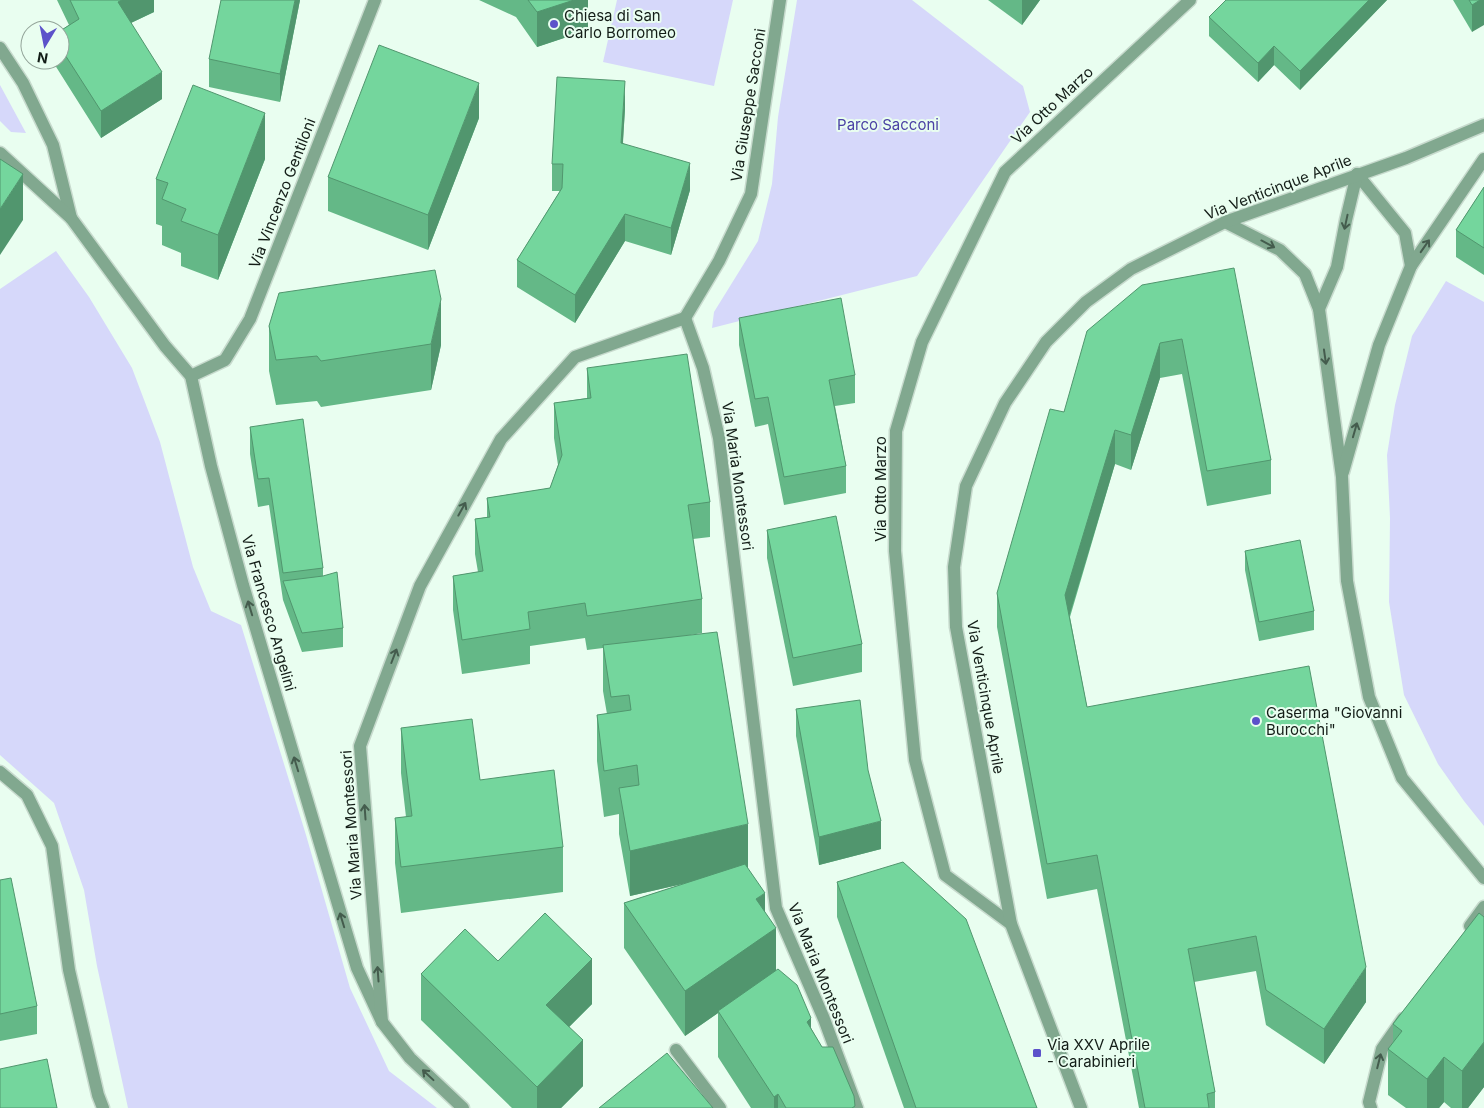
<svg xmlns="http://www.w3.org/2000/svg" width="1484" height="1108" font-family="Inter,sans-serif">
  <style>
    .green { fill: #d6d8fa }
    .lines { fill: none; stroke-linecap: round; stroke-linejoin: round }
    .service-casing { stroke: #c7dacd; stroke-width: 15 }
    .minor-casing { stroke: #c7dacd; stroke-width: 15 }
    .tertiary-casing { stroke: #c7dacd; stroke-width: 15 }
    .service { stroke: #81a88f; stroke-width: 12 }
    .minor { stroke: #81a88f; stroke-width: 12 }
    .tertiary { stroke: #81a88f; stroke-width: 12 }
    .wall { fill: #64b887 }
    .shaded-wall { fill: #51966e }
    .building { fill: #74d69d; stroke: #51966e }
    .oneway { stroke: #445c4d }
    .poi-dot { fill: #5c52ca; stroke: #e9fef0; stroke-width: 2 }
    .labels { text-anchor: middle; dominant-baseline: central; stroke-width: 4; stroke-linejoin: round; paint-order: stroke }
    .poi-label { font-size: 15px; fill: #131d17; stroke: #e9fef0; text-anchor: start }
    .street-label { font-size: 15px; fill: #131d17; stroke: #e9fef0 }
    .park-label { font-size: 15px; fill: #4b42a5; stroke: #e9fef0 }
  </style>
  <rect width="100%" height="100%" fill="#e9fef0"/>
  <!-- green -->
  <g class="green">
    <polygon points="617,0 733,0 714,86 603,62"/>
    <polygon points="797,0 912,0 1023,86 1030,112 917,276 712,328 714,312 758,241 772,184 778,117"/>
    <polygon points="0,85 26,133 11,132 0,121"/>
    <polygon points="56,251 89,297 132,368 160,442 193,567 211,611 241,625 306,835 350,988 389,1071 437,1108 128,1108 97,966 84,890 54,803 0,755 0,289"/>
    <polygon points="1446,281 1484,302 1484,826 1464,801 1438,764 1404,695 1389,602 1390,518 1387,455 1395,405 1412,336"/>
  </g>
  <g class="lines">
    <!-- service casing -->
    <g class="service-casing">
      <g id="service">
        <polyline points="0,772 27,795 52,846 69,970 98,1095 103,1108"/>
        <polyline points="676,1050 720,1108"/>
      </g>
    </g>
    <!-- minor casing -->
    <g class="minor-casing">
      <g id="minor">
        <polyline points="0,48 23,83 53,145 71,218"/>
        <polyline points="0,153 71,218 165,346 191,376 211,466 243,585 357,968 382,1022 410,1058 463,1108"/>
        <polyline points="1357,174 1405,233 1411,266"/>
        <polyline points="1225,222 1280,250 1305,274 1319,309 1342,477 1347,581 1369,697 1402,778 1484,878"/>
        <polyline points="1319,309 1337,267 1346,220 1357,174"/>
        <polyline points="685,318 719,261 751,194 780,0"/>
        <polyline points="191,376 225,360 250,319 375,0"/>
        <polyline points="1343,472 1379,345 1411,266 1484,159"/>
        <polyline points="1011,924 945,875 915,760 895,551 896,431 922,342 1005,172 1190,0"/>
        <polyline points="1470,926 1484,907"/>
        <polyline points="382,1022 360,746 420,586 501,439 575,357 685,318 703,368 719,438 776,908 824,1019 857,1108"/>
        <polyline points="1371,1108 1369,1102 1382,1049 1403,1019"/>
      </g>
    </g>
    <!-- tertiary casing -->
    <g class="tertiary-casing">
      <polyline id="tertiary" points="1081,1108 1011,924 956,627 954,567 966,486 1005,403 1046,342 1086,302 1131,269 1225,222 1406,158 1484,125"/>
    </g>
    <!-- service -->
    <use href="#service" class="service"/>
    <!-- minor -->
    <use href="#minor" class="minor"/>
    <!-- tertiary -->
    <use href="#tertiary" class="tertiary"/>
  </g>
  <!-- wall -->
  <g class="wall">
    <polygon points="57,0 154,0 154,12 131,23 162,99 101,138 53,62 53,60 60,60 60,31 69,25"/>
    <polygon points="300,0 280,102 209,87 209,59"/>
    <polygon points="479,0 588,0 588,30 537,47 516,17"/>
    <polygon points="988,0 1040,0 1022,25"/>
    <polygon points="1226,0 1387,0 1300,90 1274,65 1258,82 1209,36 1209,17"/>
    <polygon points="1453,0 1484,0 1472,32"/>
    <polygon points="625,108 623,143 690,190 671,255 625,241 575,323 517,287 517,260 560,191 552,191 552,164"/>
    <polygon points="479,118 428,250 328,211 328,177"/>
    <polygon points="265,159 218,280 181,266 181,253 162,245 162,226 156,224 156,179"/>
    <polygon points="1484,187 1484,275 1456,257 1456,230"/>
    <polygon points="1142,285 1271,460 1271,494 1207,506 1182,374 1160,378 1131,470 1115,464 1070,617 1087,707 1366,1002 1324,1064 1266,1025 1256,971 1194,982 1215,1092 1215,1108 1139,1108 1097,889 1047,899 997,627 997,593 1064,412"/>
    <polygon points="739,318 855,375 855,403 835,406 846,466 846,493 784,505 768,424 755,427 739,345"/>
    <polygon points="269,326 441,345 431,390 321,407 317,401 276,405 269,371"/>
    <polygon points="587,368 710,502 710,537 693,539 702,599 702,633 679,637 748,869 765,912 776,971 811,1028 855,1108 751,1108 718,1057 718,1013 685,1036 624,948 624,903 686,883 630,896 619,834 619,814 604,817 597,761 597,715 607,714 603,691 603,648 587,650 585,638 530,646 530,664 462,674 453,610 453,576 478,572 475,554 475,519 487,517 487,498 550,488 558,465 554,438 554,403 587,398"/>
    <polygon points="250,427 323,568 323,576 343,628 343,647 302,652 283,600 269,505 258,507 250,454"/>
    <polygon points="767,530 862,644 862,672 793,686 767,558"/>
    <polygon points="1245,551 1314,611 1314,630 1259,641 1245,570"/>
    <polygon points="796,709 881,849 819,865 796,736"/>
    <polygon points="401,728 480,780 563,847 563,892 401,913 395,863 395,818 406,817 401,773"/>
    <polygon points="0,880 37,1006 37,1034 0,1041"/>
    <polygon points="837,882 1037,1108 904,1108 837,917"/>
    <polygon points="1479,913 1484,1087 1468,1108 1451,1108 1444,1102 1439,1108 1406,1108 1388,1095 1388,1049 1393,1043 1393,1024"/>
    <polygon points="498,961 592,1004 569,1027 583,1086 561,1108 512,1108 421,1020 421,974"/>
  </g>
  <!-- shaded-wall -->
  <g class="shaded-wall">
    <polygon points="122,0 154,0 154,12 118,29 118,2"/>
    <polygon points="295,0 300,0 280,102 280,74"/>
    <polygon points="574,0 588,0 588,30 537,47 537,12"/>
    <polygon points="1022,0 1040,0 1022,25"/>
    <polygon points="1369,0 1387,0 1300,90 1300,71"/>
    <polygon points="1480,0 1484,0 1484,25 1472,32 1472,5"/>
    <polygon points="1274,46 1274,65 1258,82 1258,63"/>
    <polygon points="162,72 162,99 101,138 101,111"/>
    <polygon points="625,81 625,108 621,170 621,143"/>
    <polygon points="479,83 479,118 428,250 428,215"/>
    <polygon points="265,113 265,159 218,280 218,235"/>
    <polygon points="690,163 690,190 671,255 671,228"/>
    <polygon points="23,174 23,220 0,255 0,209"/>
    <polygon points="625,214 625,241 575,323 575,295"/>
    <polygon points="441,299 441,345 431,390 431,344"/>
    <polygon points="1160,343 1160,378 1131,470 1131,435"/>
    <polygon points="1115,430 1115,464 1065,630 1065,595"/>
    <polygon points="881,821 881,849 819,865 819,837"/>
    <polygon points="748,824 748,869 630,896 630,851"/>
    <polygon points="765,893 765,935 776,928 776,973 718,1011 718,1013 685,1036 685,991 756,899"/>
    <polygon points="592,959 592,1004 546,1050 546,1005"/>
    <polygon points="1366,967 1366,1002 1324,1064 1324,1029"/>
    <polygon points="811,1018 811,1064 807,1022"/>
    <polygon points="583,1040 583,1086 561,1108 537,1108 537,1087"/>
    <polygon points="1484,1042 1484,1087 1468,1108 1462,1108 1462,1071"/>
    <polygon points="1444,1057 1444,1102 1439,1108 1427,1108 1427,1079"/>
    <polygon points="778,1094 778,1108 774,1108 774,1097"/>
  </g>
  <!-- building -->
  <g class="building">
    <polygon points="70,0 122,0 118,2 162,72 101,111 60,47 60,31 79,19"/>
    <polygon points="221,0 295,0 280,74 209,59"/>
    <polygon points="528,0 574,0 537,12"/>
    <polygon points="1226,0 1369,0 1300,71 1274,46 1258,63 1209,17"/>
    <polygon points="1469,0 1480,0 1472,5"/>
    <polygon points="379,45 479,83 428,215 328,177"/>
    <polygon points="557,77 625,81 621,143 690,163 671,228 625,214 575,295 517,260 562,188 563,164 552,164"/>
    <polygon points="193,85 265,113 218,235 181,221 186,209 162,199 168,183 156,179"/>
    <polygon points="0,159 23,174 0,209"/>
    <polygon points="1484,187 1484,248 1456,230"/>
    <polygon points="1234,268 1271,460 1207,471 1182,339 1160,343 1131,435 1115,430 1065,595 1087,707 1309,666 1366,967 1324,1029 1266,990 1256,936 1188,949 1215,1092 1207,1094 1209,1108 1145,1108 1097,855 1047,864 997,593 1050,409 1064,412 1087,331 1142,285"/>
    <polygon points="435,270 441,299 431,344 321,361 317,356 276,360 269,326 279,293"/>
    <polygon points="841,298 855,375 829,380 846,466 784,477 768,397 755,399 739,318"/>
    <polygon points="687,354 710,502 688,505 702,599 587,616 585,603 528,612 530,629 462,640 453,576 483,571 475,519 490,517 487,498 550,488 562,455 554,403 591,398 587,368"/>
    <polygon points="303,419 323,568 283,573 269,478 258,479 250,427"/>
    <polygon points="836,516 862,644 793,658 767,530"/>
    <polygon points="1300,540 1314,611 1259,622 1245,551"/>
    <polygon points="337,572 343,628 302,633 283,581 323,576"/>
    <polygon points="717,632 748,824 630,851 619,788 639,785 637,765 604,771 597,715 631,710 629,695 611,697 603,645"/>
    <polygon points="860,700 868,770 881,821 819,837 796,709"/>
    <polygon points="472,719 480,780 554,770 563,847 401,867 395,818 412,816 401,728"/>
    <polygon points="903,862 966,919 1037,1108 916,1108 837,882"/>
    <polygon points="745,864 765,893 756,899 776,928 685,991 624,903"/>
    <polygon points="11,878 37,1006 0,1014 0,880"/>
    <polygon points="545,913 592,959 546,1005 583,1040 537,1087 421,974 465,929 498,961"/>
    <polygon points="1479,913 1484,917 1484,1042 1462,1071 1444,1057 1427,1079 1388,1049 1402,1031 1393,1024"/>
    <polygon points="778,969 797,985 811,1018 807,1022 822,1047 833,1047 854,1096 855,1106 852,1108 786,1108 778,1094 774,1097 718,1011"/>
    <polygon points="667,1053 713,1108 599,1108"/>
    <polygon points="47,1059 57,1108 0,1108 0,1069"/>
  </g>
  <!-- one-way arrows -->
  <defs><path id="oneway-shaft" d="M-6 0H5M1.5-3L5.5 0L1.5 3" fill="none" stroke-width="1.6" stroke-linecap="round" stroke-linejoin="round" transform="scale(1.25)"/></defs>
  <g class="oneway">
    <use href="#oneway-shaft" transform="translate(1346 222) rotate(102)"/>
    <use href="#oneway-shaft" transform="translate(1268 244) rotate(28)"/>
    <use href="#oneway-shaft" transform="translate(1425 246) rotate(-55)"/>
    <use href="#oneway-shaft" transform="translate(1325 357) rotate(82)"/>
    <use href="#oneway-shaft" transform="translate(1355 430) rotate(-74)"/>
    <use href="#oneway-shaft" transform="translate(462 509) rotate(-61)"/>
    <use href="#oneway-shaft" transform="translate(250 608) rotate(-107)"/>
    <use href="#oneway-shaft" transform="translate(394 656) rotate(-69)"/>
    <use href="#oneway-shaft" transform="translate(296 764) rotate(-107)"/>
    <use href="#oneway-shaft" transform="translate(365 812) rotate(-94)"/>
    <use href="#oneway-shaft" transform="translate(342 920) rotate(-107)"/>
    <use href="#oneway-shaft" transform="translate(378 974) rotate(-94)"/>
    <use href="#oneway-shaft" transform="translate(1379 1061) rotate(-76)"/>
    <use href="#oneway-shaft" transform="translate(428 1075) rotate(-137)"/>
  </g>
  <!-- markers -->
  <g class="poi-dot">
    <circle cx="554" cy="24" r="5"/>
    <circle cx="1256" cy="721" r="5"/>
    <rect x="1032" y="1048" width="10" height="10" rx="2.5"/>
  </g>
  <g class="labels">
    <!-- poi labels -->
    <g class="poi-label">
      <text x="564" y="15">Chiesa di San<tspan x="564" dy="17">Carlo Borromeo</tspan></text>
      <text x="1266" y="712">Caserma "Giovanni<tspan x="1266" dy="17">Burocchi"</tspan></text>
      <text x="1047" y="1044">Via XXV Aprile<tspan x="1047" dy="17">- Carabinieri</tspan></text>
    </g>
    <!-- street labels -->
    <g class="street-label">
      <text transform="translate(748 105) rotate(-81)">Via Giuseppe Sacconi</text>
      <text transform="translate(1052 105) rotate(-43)">Via Otto Marzo</text>
      <text transform="translate(1278 187) rotate(-21)">Via Venticinque Aprile</text>
      <text transform="translate(282 193) rotate(-69)">Via Vincenzo Gentiloni</text>
      <text transform="translate(738 476) rotate(82)">Via Maria Montessori</text>
      <text transform="translate(880 489) rotate(-90)">Via Otto Marzo</text>
      <text transform="translate(269 613) rotate(74)">Via Francesco Angelini</text>
      <text transform="translate(986 697) rotate(80)">Via Venticinque Aprile</text>
      <text transform="translate(351 825) rotate(-94)">Via Maria Montessori</text>
      <text transform="translate(821 973) rotate(68)">Via Maria Montessori</text>
    </g>
    <!-- park labels -->
    <g class="park-label">
      <text x="888" y="124">Parco Sacconi</text>
    </g>
  </g>
  <!-- north arrow -->
  <g transform="translate(45 45) rotate(190)"><circle r="24" fill="#e9fef0" stroke="#93a499"/>
  <path d="M0-4L9 19L0 12L-9 19Z" fill="#5c52ca"/>
  <text y="-8" font-size="14" font-weight="bold" text-anchor="middle" fill="#131d17">N</text>
  </g>
</svg>
